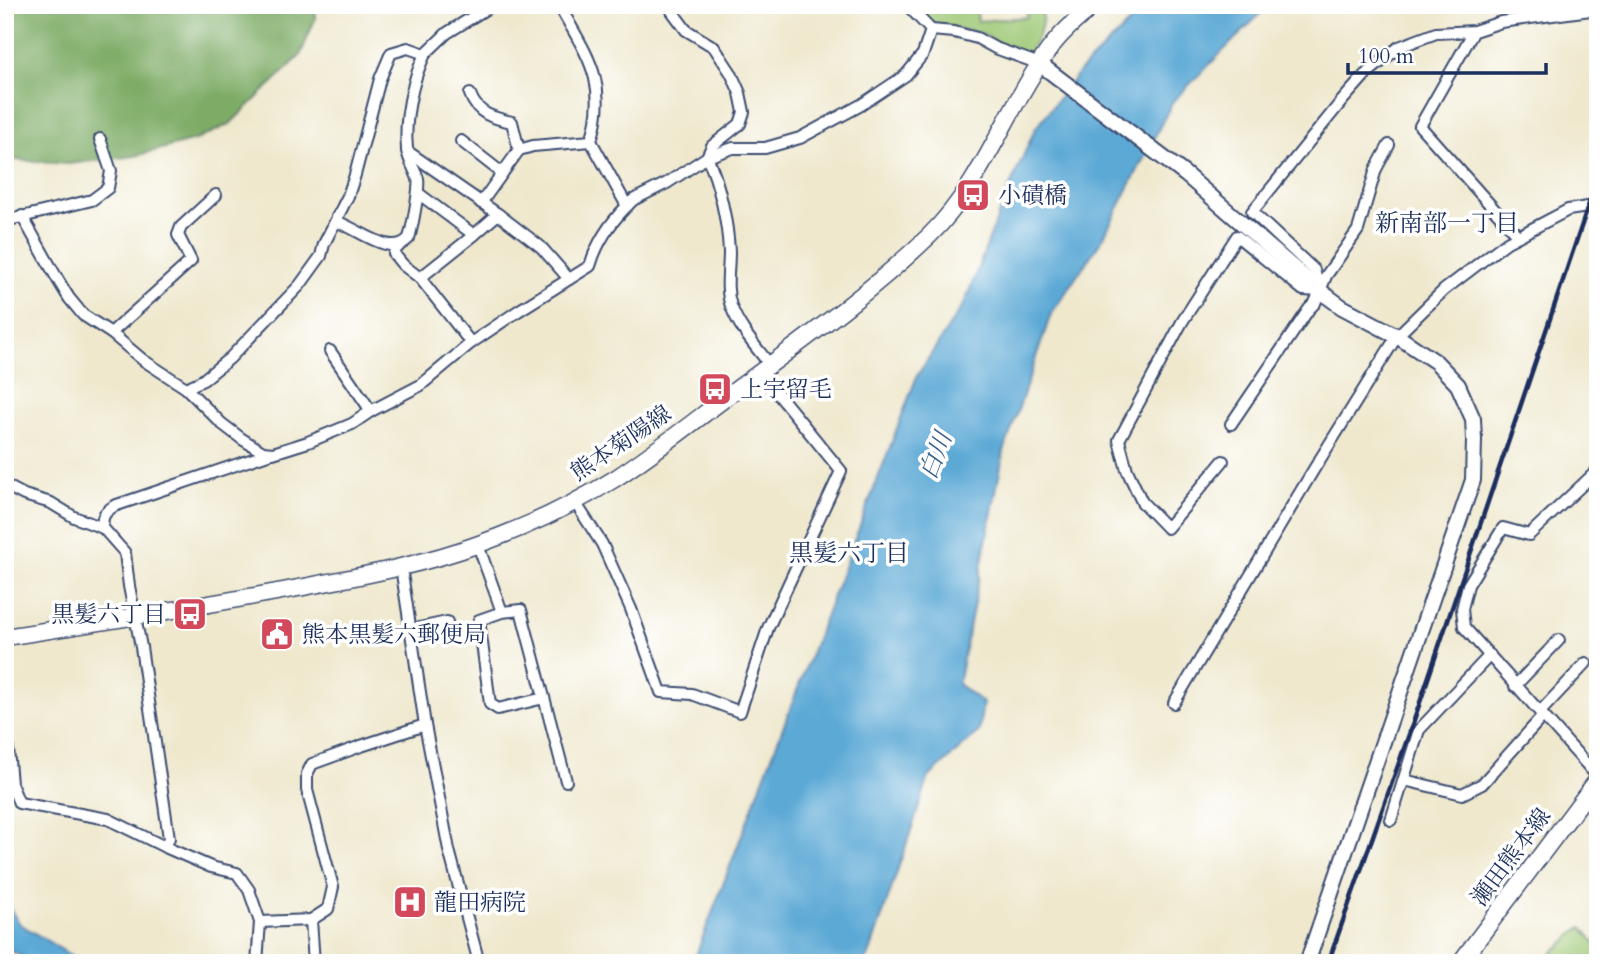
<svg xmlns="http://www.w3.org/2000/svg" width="1603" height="968" font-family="Cardo,'Noto Serif JP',serif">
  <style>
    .green { fill: #9dc875; stroke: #5c7c6a; stroke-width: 2 }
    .forest { fill: #7eac66; stroke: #4c6e62; stroke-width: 2 }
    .water { fill: #5ca9d5; stroke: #3c6c9a; stroke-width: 2 }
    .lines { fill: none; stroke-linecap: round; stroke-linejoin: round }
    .minor-casing { stroke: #3b4b6f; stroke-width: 14 }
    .tertiary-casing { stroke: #3b4b6f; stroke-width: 18 }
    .secondary-casing { stroke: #3b4b6f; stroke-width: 19 }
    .minor { stroke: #fff; stroke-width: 10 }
    .tertiary { stroke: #fff; stroke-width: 14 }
    .secondary { stroke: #fff; stroke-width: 16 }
    .rail { stroke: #1b2f5e; stroke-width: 4.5 }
    .labels { text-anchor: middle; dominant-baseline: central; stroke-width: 7; stroke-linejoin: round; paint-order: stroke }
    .poi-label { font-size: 23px; fill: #1b2f5e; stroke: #fff; text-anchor: start }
    .street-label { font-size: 23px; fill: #1b2f5e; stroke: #fff }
    .neighbourhood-label { font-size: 24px; fill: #1b2f5e; stroke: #fff }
    .water-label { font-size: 24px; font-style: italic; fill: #35608e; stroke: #fff }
  </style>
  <rect width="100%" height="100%" fill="#fff"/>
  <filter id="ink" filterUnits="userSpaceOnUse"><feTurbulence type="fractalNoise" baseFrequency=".0143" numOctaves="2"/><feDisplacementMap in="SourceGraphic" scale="14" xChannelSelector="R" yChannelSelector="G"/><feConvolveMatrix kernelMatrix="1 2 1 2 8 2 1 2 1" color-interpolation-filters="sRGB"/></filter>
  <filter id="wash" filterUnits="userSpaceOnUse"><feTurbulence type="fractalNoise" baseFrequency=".00686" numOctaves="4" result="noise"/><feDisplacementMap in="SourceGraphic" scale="28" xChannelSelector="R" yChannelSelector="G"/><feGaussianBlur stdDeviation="1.57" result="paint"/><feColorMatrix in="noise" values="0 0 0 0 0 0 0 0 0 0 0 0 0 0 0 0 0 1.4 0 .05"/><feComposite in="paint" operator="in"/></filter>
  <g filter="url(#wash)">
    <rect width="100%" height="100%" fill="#efe8cd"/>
    <!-- green -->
    <g class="green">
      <path d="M 912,5 L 976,5 L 978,21 L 1027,17 L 1026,5 L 1041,5 C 1047,24 1035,43 1025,59 L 981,33 L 933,24 Z"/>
      <polygon points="1582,927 1598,946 1598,963 1540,963"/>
    </g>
    <!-- forest -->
    <polygon class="forest" points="5,5 317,5 315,19 300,56 230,124 198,139 135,156 68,164 5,159"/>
    <!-- water -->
    <g class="water">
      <polygon points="1148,5 1269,5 1173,101 1103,238 1051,314 1004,451 958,684 983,703 979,731 929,777 869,955 863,963 693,963 917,376 965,302 1005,198 1035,129 1080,71"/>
      <polygon points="5,907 10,909 20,924 75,958 75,963 34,963 11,951 5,943"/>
    </g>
  </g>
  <g filter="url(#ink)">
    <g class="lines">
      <!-- minor casing -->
      <g class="minor-casing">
        <g id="minor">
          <path d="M 671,5 L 672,11 L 686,30 L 714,47 L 731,73 L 740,93 L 744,112 L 740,124 L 712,146 L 707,157 C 719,181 728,224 729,252 C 729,270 725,289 731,306 C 739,328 756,347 770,365"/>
          <polyline points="907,5 931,30 954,32 977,38 995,48 1040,64"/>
          <polyline points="1474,31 1420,126 1518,236"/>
          <path d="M 470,94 C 477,114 493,118 512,122 L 519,150"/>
          <polyline points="461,141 502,173"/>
          <polyline points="407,151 498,214 541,247 569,279"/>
          <polyline points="481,203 519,150 533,146 591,141"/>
          <polyline points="627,206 633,200 667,183 707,157 733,148 765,148 800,138 861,105 906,75 923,54 931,30"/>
          <path d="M 22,216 L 58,280 L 69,298 L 83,315 L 111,333 L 143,360 L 186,388 L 221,423 L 242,439 L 263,452 L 273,453 L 308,442 L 352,424 L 371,411 L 421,385 L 471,343 L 518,311 L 590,266 C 597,242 609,224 627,206 L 591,141 C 610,82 586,54 559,5"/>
          <path d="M 337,217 L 340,223 C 360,230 392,258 409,238 C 412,229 420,187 418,179 C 415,169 408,160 407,149 C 404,119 412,81 425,54"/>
          <polyline points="5,221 92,200 108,188 111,171 100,139"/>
          <polyline points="474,235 498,214"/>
          <polyline points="399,246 395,250 394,254 403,265 420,278 474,235 418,193"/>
          <polyline points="420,278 471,343"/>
          <polyline points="111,333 191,261 178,235 181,227 216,195"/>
          <polyline points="330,351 371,411"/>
          <polyline points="186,388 203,380 230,358 300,285 321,256 324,244 348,196 355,175 380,79 391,53 408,48 425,54 447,33 492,5"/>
          <polyline points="1231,424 1309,309 1315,303 1326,276 1358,230 1376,169 1389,145"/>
          <polyline points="1223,461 1167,528 1142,502 1127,470 1119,440 1182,322 1237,236 1303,290 1320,291 1314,270 1252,212 1341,102 1365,75 1399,47 1436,33 1474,31 1501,22 1598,9"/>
          <polyline points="1598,470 1529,535 1503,528 1468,585 1462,609 1464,627 1598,777"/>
          <polyline points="5,485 24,495 51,503 74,517 103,528 125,553 129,586 141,647 169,838 165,847"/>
          <polyline points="575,502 602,544 631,609 661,692 692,694 740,712 768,628 841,471 760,372"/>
          <path d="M 103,528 C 101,516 105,512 114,506 L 271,453"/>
          <polyline points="478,545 502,612"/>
          <polyline points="401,567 425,725 449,850 479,963"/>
          <polyline points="410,630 447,622"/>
          <polyline points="1515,686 1559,640"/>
          <polyline points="544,698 498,709 490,704 479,620 502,612 521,610 566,781"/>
          <polyline points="1174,703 1314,469 1397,336 1444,290 1507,242 1568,210 1588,207 1598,210"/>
          <polyline points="1540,712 1586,663"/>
          <polyline points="5,713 11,784 19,803 108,819 165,847 211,867 237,873 249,890 260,922 257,963"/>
          <polyline points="1404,780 1462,794 1482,784 1543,716"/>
          <polyline points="1586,795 1598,805"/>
          <polyline points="1391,820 1419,730 1490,655"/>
          <polyline points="260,922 311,920"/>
          <polyline points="314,963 311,920 328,909 333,887 307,790 307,774 312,764 361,746 425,725"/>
        </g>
      </g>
      <!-- tertiary casing -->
      <g class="tertiary-casing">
        <polyline id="tertiary" points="1040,64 1186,175 1320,291 1342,307 1397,336 1436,362 1458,385 1473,419 1474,440 1473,480 1307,963"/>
      </g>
      <!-- secondary casing -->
      <g class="secondary-casing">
        <g id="secondary">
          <path d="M 5,637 C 101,622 197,607 293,589 C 355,577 419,566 479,544 C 527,527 573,505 616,478 C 660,449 702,415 744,384 C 808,337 873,290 930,235 C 983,183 1005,111 1048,51 C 1060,34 1078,18 1095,5"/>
          <polyline points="1460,963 1598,779"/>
        </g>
      </g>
      <!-- minor -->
      <use href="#minor" class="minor"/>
      <!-- tertiary -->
      <use href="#tertiary" class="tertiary"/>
      <!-- secondary -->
      <use href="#secondary" class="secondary"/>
      <!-- rail -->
      <polyline class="rail" points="1328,963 1413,723 1598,177"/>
    </g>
  </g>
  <!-- icons -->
  <defs>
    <g id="bus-square" transform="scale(1.75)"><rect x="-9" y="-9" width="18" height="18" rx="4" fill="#d1495b" stroke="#fff"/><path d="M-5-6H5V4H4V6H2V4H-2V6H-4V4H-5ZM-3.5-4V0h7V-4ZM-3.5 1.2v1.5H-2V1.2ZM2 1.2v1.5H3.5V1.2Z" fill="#fff"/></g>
    <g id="civic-square" transform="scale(1.75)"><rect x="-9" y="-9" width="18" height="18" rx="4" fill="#d1495b" stroke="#fff"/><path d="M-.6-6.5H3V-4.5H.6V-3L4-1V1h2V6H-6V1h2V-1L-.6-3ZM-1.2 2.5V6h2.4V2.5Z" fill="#fff"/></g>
    <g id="hospital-square" transform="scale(1.75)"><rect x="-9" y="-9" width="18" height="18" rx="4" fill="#d1495b" stroke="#fff"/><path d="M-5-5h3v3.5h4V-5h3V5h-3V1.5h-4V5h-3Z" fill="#fff"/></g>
  </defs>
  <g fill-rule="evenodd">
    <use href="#bus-square" x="973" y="195"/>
    <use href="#bus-square" x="715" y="389"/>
    <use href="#bus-square" x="190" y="614"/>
    <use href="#civic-square" x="277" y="634"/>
    <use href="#hospital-square" x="410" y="902"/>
  </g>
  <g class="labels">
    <!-- poi labels -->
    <g class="poi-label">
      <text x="998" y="195">小磧橋</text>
      <text x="740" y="389">上宇留毛</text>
      <text x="166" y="614" text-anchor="end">黒髪六丁目</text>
      <text x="302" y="634">熊本黒髪六郵便局</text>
      <text x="434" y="902">龍田病院</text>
    </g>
    <!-- street labels -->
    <g class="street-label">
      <text transform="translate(621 443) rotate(-34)">熊本菊陽線</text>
      <text transform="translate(1511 857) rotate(-53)">瀬田熊本線</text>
    </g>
    <!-- neighbourhood labels -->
    <g class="neighbourhood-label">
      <text x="1447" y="223">新南部一丁目</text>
      <text x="849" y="553">黒髪六丁目</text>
    </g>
    <!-- water labels -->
    <g class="water-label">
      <text transform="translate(936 456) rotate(-69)">白川</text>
    </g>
  </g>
  <!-- margin -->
  <rect width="1603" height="968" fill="none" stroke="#fff" stroke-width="28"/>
  <!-- scale -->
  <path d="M1348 63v10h198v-10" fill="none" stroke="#1b2f5e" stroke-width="3.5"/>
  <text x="1358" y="63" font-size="21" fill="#1b2f5e" stroke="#ffffff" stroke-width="5" paint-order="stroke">100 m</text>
</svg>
